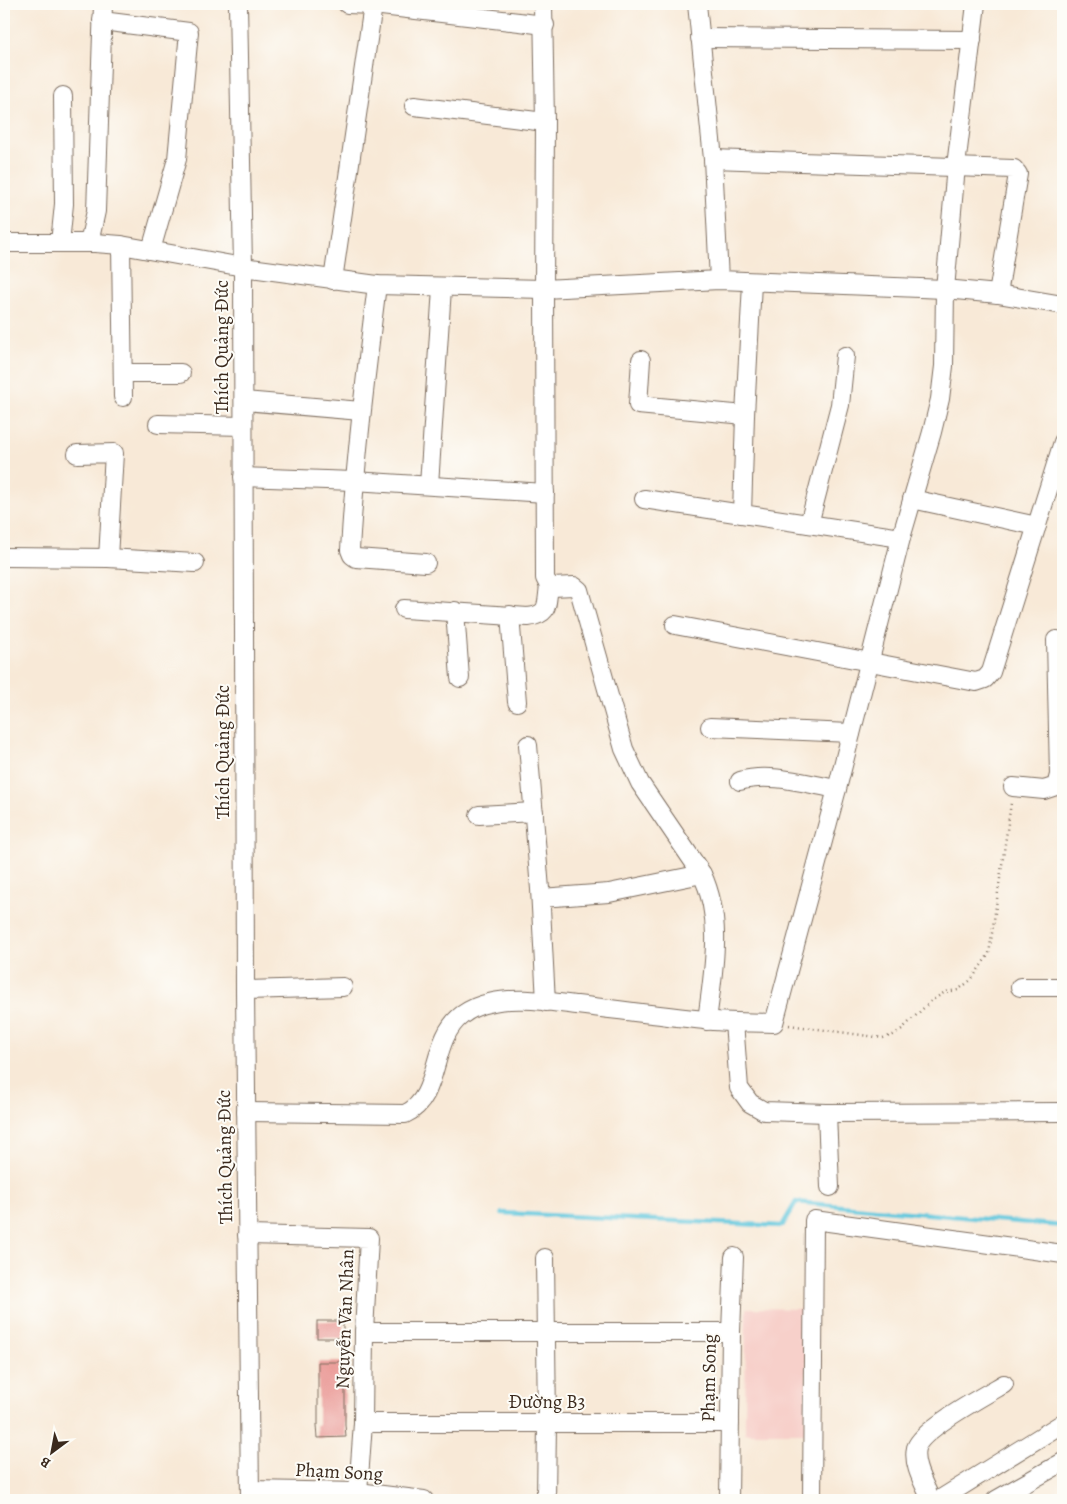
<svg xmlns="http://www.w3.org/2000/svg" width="1067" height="1504" font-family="Alegreya,serif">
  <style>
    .built { fill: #f7d0ca }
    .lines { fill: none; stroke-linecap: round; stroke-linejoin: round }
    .stream { stroke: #5fc6dc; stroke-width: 4.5 }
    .building { fill: #e88f8c }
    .minor-casing { stroke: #7d6d5f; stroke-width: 20 }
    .path { stroke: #7d6d5f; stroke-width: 2.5; stroke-dasharray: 1 4; stroke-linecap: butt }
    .minor { stroke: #fff; stroke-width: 18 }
    .labels { text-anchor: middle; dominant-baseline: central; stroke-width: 4; stroke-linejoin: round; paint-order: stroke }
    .street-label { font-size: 19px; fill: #3b2a1e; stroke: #fdfcf7 }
  </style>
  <rect width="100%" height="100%" fill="#fdfcf7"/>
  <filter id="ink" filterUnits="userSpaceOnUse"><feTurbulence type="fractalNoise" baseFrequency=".02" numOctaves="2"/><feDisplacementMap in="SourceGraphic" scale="10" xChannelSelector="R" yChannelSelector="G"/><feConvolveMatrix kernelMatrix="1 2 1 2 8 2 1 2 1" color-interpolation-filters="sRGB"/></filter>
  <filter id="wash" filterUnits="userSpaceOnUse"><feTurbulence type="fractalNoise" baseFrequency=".0096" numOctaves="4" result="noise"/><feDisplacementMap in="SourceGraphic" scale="20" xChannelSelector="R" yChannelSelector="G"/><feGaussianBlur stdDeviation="1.12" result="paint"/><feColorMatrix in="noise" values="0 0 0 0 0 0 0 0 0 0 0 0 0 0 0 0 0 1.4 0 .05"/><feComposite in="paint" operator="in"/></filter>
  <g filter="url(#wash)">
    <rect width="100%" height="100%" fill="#f8e9d7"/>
    <!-- built -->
    <polygon class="built" points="746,1308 808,1309 805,1433 745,1433"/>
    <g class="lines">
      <!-- stream -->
      <polyline class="stream" points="502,1213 782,1226 796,1202 1063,1226"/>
    </g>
    <g id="blocks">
      <!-- building -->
      <g class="building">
        <rect x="317" y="1321" width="26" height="17"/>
        <polygon points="318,1362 345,1362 345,1424 346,1437 317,1438 316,1425 318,1425"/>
      </g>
    </g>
  </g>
  <g filter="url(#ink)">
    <use href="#blocks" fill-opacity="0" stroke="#7d6d5f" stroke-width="1"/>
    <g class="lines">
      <!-- minor casing -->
      <g class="minor-casing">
        <g id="minor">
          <polyline points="238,4 243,267 245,990 250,1500"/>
          <polyline points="347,4 373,5 545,25"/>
          <path d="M 543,4 L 545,122 L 544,289 L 545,578 L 549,586 L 552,587 L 574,586 L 579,590 L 624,749 L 640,783 L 702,874 C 724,921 713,971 707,1021"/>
          <polyline points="697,4 713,159 719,280"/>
          <polyline points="102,21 189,32 177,159 151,250"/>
          <polyline points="700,38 972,40"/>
          <polyline points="414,106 545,122"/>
          <polyline points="713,159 1014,169 1018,174 998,294"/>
          <polyline points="4,243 95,243 121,245 243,267 377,285 544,289 719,280 945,289 998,294 1063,305"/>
          <polyline points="60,243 64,204 63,96"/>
          <polyline points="89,243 96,211 103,4"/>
          <polyline points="121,245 123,397"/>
          <polyline points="333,280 373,5"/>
          <polyline points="752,283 745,415 742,514 901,538"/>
          <path d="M 377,285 C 366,373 355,461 350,550 L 352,555 L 356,558 L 426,563"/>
          <polyline points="641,360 638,405 745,415"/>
          <polyline points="123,373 181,373"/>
          <polyline points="244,401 361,411"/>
          <polyline points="158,424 243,426"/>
          <polyline points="243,477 354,481 545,493"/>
          <polyline points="429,485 442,288"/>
          <polyline points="644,499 742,514"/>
          <polyline points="912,499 1037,526"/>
          <polyline points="809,524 840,405 845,356"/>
          <polyline points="4,557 108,558 114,453 77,454"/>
          <polyline points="108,558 195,563"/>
          <path d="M 404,609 L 528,617 C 550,614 546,605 549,586"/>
          <polyline points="455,611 460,678"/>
          <polyline points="510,615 517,702"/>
          <polyline points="675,625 976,682 985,679 991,672 1063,442"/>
          <polyline points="710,727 851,733"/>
          <polyline points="528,745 540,889 546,1002"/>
          <path d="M 740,781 C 769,772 807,784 837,789"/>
          <polyline points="1013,787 1044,790 1056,786 1059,775 1056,640 1063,641"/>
          <polyline points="479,815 534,812"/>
          <polyline points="541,898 609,893 702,874"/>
          <polyline points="1020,987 1063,987"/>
          <polyline points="245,990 343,987"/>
          <polyline points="734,1022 739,1088 750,1103 764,1111 827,1113 1063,1112"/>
          <path d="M 246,1112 L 405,1114 C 442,1097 429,1040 462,1015 C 470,1009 479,1005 489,1003 C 517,996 549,1002 577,1005 C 620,1010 662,1016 705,1020 C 728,1023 751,1022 774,1023 L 837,789 L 901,538 L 932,432 L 940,399 L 944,366 L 945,289 L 956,166 L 976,4"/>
          <polyline points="827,1113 830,1187"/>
          <polyline points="247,1235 369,1238 364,1332 363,1423 358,1492"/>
          <polyline points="545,1258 547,1423 546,1500"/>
          <polyline points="364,1332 731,1332"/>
          <polyline points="363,1423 730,1423"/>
          <polyline points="250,1490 358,1492 424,1500"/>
          <polyline points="729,1500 731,1332 734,1257"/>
          <polyline points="812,1500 814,1220 1063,1254"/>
          <path d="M 931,1500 C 925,1485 912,1465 916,1448 C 922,1429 985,1395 1004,1384"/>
          <polyline points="939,1500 1063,1423"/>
          <polyline points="996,1500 1063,1462"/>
        </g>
      </g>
      <!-- path -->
      <polyline class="path" points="789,1025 883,1038 893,1035 902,1029 931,1001 945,992 958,990 971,980 989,954 1011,803"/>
      <!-- minor -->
      <use href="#minor" class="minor"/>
    </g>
  </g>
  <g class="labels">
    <!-- street labels -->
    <g class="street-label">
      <text transform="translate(222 347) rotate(-90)">Thích Quảng Đức</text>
      <text transform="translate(223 752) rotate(-90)">Thích Quảng Đức</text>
      <text transform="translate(225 1157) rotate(-91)">Thích Quảng Đức</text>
      <text transform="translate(345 1319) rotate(-88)">Nguyễn Văn Nhân</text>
      <text transform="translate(709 1378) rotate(-89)">Phạm Song</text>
      <text x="547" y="1402">Đường B3</text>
      <text transform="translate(339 1472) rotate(3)">Phạm Song</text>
    </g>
  </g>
  <!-- margin -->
  <rect width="1067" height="1504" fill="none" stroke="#fdfcf7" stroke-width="20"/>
  <!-- north arrow -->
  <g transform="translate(52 1452) rotate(212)" stroke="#fdfcf7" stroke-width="4" paint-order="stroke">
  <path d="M0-4L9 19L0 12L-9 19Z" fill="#3b2a1e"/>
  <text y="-8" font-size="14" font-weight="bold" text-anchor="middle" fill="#3b2a1e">B</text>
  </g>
</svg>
